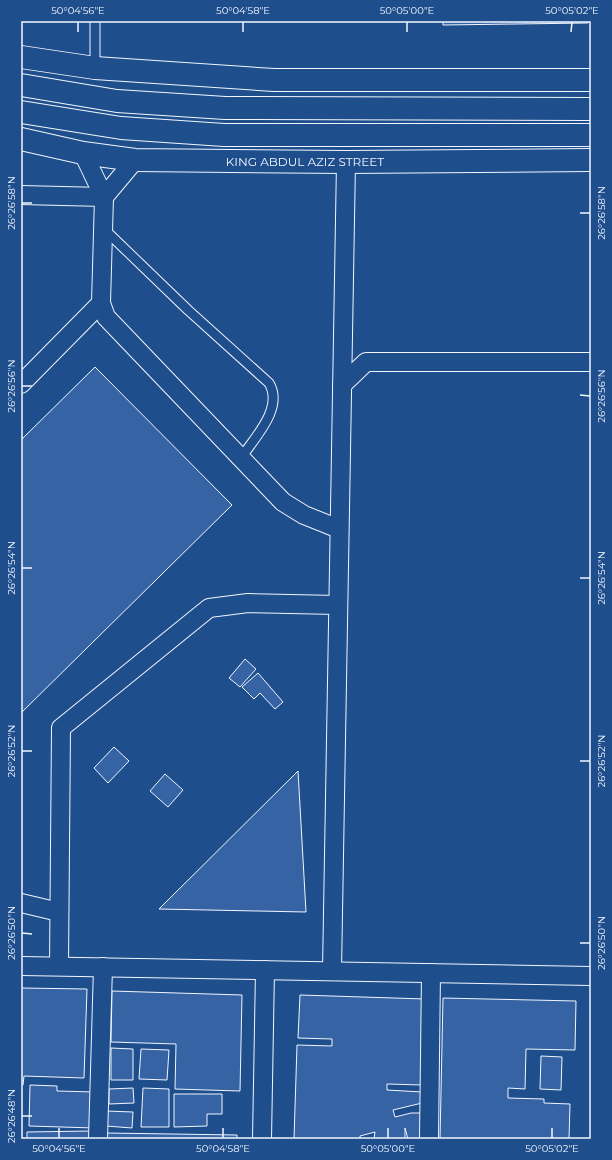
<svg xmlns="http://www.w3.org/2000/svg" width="612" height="1160" font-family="Montserrat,sans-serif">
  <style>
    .building { fill: #3563a3; stroke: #f2f6ff }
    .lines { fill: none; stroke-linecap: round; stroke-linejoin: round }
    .lane-casing { stroke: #f2f6ff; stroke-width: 11 }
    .street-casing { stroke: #f2f6ff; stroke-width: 20 }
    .secondary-casing { stroke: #f2f6ff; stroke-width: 24 }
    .lane { stroke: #1f4e8c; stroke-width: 9 }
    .street { stroke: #1f4e8c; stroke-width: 18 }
    .secondary { stroke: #1f4e8c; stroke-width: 22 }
    .ticks { fill: none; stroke: #f2f6ff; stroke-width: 1.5 }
    .labels { text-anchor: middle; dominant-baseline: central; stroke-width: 3; stroke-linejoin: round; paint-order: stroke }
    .street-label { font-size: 12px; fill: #f2f6ff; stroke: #1f4e8c }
    .neatline { fill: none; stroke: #f2f6ff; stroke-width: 1.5 }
    .ticks-label { font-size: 10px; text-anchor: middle; fill: #f2f6ff }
  </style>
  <rect width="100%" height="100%" fill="#1f4e8c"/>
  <!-- building -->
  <g class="building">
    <polygon points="443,21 588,21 588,23 443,25"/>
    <polygon points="95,367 232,505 21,713 21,440"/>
    <polygon points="245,659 256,669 240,687 229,678"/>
    <polygon points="258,673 283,702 275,709 260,693 254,699 242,687"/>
    <polygon points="114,747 129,761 108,783 94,768"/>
    <polygon points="298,771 306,912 159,909"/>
    <polygon points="165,774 183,790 168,807 150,791"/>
    <polygon points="21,988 87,989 84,1078 24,1076 23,1085 21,1085"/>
    <polygon points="112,991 242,995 240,1091 175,1089 176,1044 111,1042"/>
    <polygon points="300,995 425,999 422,1085 387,1084 387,1090 422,1092 422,1103 393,1110 395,1117 411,1113 422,1113 421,1139 408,1139 405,1128 405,1139 374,1139 375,1132 360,1136 360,1139 294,1139 297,1045 332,1046 332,1039 298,1038"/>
    <polygon points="443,998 576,1001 575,1050 526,1049 525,1089 508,1088 508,1098 544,1099 544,1103 570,1104 569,1139 440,1139"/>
    <polygon points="111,1048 133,1049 133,1080 111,1080"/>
    <polygon points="141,1049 169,1050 167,1080 139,1079"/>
    <polygon points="541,1056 562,1057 561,1090 540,1089"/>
    <polygon points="30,1085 57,1086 57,1091 95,1092 94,1128 29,1126"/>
    <polygon points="133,1088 134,1103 109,1104 109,1089"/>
    <polygon points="143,1088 169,1089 169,1127 141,1127"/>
    <polygon points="174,1094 222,1094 222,1114 207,1114 207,1126 174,1127"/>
    <polygon points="106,1111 133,1112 132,1128 106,1126"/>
    <polygon points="91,1131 91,1139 27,1139 27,1132"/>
    <polygon points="107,1133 237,1135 237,1139 107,1139"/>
  </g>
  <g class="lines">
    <!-- lane casing -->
    <g class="lane-casing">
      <g id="lane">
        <polyline points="95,21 95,68"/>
        <path d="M 104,229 L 188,310 L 269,383 C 284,408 255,437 241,458"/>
      </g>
    </g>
    <!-- street casing -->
    <g class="street-casing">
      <g id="street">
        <polyline points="21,195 104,197"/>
        <polyline points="104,197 135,160"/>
        <polyline points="101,303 106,317 283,502 304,515 339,529"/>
        <polyline points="21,384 101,303 104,197 83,153"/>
        <polyline points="342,385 366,362 591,362"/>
        <polyline points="21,903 59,912"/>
        <polyline points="21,966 591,976"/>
        <polyline points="59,966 61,728 209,608 248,603 338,605"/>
        <polyline points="332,971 346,162"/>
        <polyline points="98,1139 103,967"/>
        <polyline points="262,1139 265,970"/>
        <polyline points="429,1139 431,973"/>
      </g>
    </g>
    <!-- secondary casing -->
    <g class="secondary-casing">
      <g id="secondary">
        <polyline points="21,57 95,68 274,80 591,80"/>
        <polyline points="21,85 117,101 225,108 591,109"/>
        <polyline points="21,112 121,128 224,135 591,135"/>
        <polyline points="21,139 83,153 135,160 346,162 591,160"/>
      </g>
    </g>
    <!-- lane -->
    <use href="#lane" class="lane"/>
    <!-- street -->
    <use href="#street" class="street"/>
    <!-- secondary -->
    <use href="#secondary" class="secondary"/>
  </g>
  <!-- ticks -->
  <path class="ticks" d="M 78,32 L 78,22M 243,32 L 243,22M 407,32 L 407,22M 571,32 L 572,22M 22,203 L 32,203M 580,213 L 590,213M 22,386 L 32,386M 580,395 L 590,396M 22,568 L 32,568M 580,578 L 590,578M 22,751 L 32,751M 580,761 L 590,761M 22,933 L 32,934M 580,943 L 590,943M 22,1116 L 32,1116M 59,1138 L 59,1128M 223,1138 L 223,1128M 388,1138 L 388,1128M 552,1138 L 552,1128"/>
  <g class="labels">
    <!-- street labels -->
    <g class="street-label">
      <text x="305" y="161">KING ABDUL AZIZ STREET</text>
    </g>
  </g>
  <!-- border -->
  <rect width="612" height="1160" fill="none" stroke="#1f4e8c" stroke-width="44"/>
  <rect x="22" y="22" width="568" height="1116" class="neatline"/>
  <g class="ticks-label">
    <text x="78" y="14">50°04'56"E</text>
    <text x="243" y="14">50°04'58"E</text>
    <text x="407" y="14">50°05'00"E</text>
    <text x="572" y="14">50°05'02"E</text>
    <text transform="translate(11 203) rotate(-90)" y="4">26°26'58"N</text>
    <text transform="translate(601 213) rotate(-90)" y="4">26°26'58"N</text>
    <text transform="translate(11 386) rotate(-90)" y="4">26°26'56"N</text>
    <text transform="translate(601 396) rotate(-90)" y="4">26°26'56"N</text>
    <text transform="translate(11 568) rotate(-90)" y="4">26°26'54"N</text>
    <text transform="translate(601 578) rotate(-90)" y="4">26°26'54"N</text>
    <text transform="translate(11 751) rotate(-90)" y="4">26°26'52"N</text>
    <text transform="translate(601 761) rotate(-90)" y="4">26°26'52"N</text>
    <text transform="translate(11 933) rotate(-90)" y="4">26°26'50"N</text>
    <text transform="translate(601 943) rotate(-90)" y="4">26°26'50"N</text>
    <text transform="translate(11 1116) rotate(-90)" y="4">26°26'48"N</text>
    <text x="59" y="1152">50°04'56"E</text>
    <text x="223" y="1152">50°04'58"E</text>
    <text x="388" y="1152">50°05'00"E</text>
    <text x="552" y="1152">50°05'02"E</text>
  </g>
</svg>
